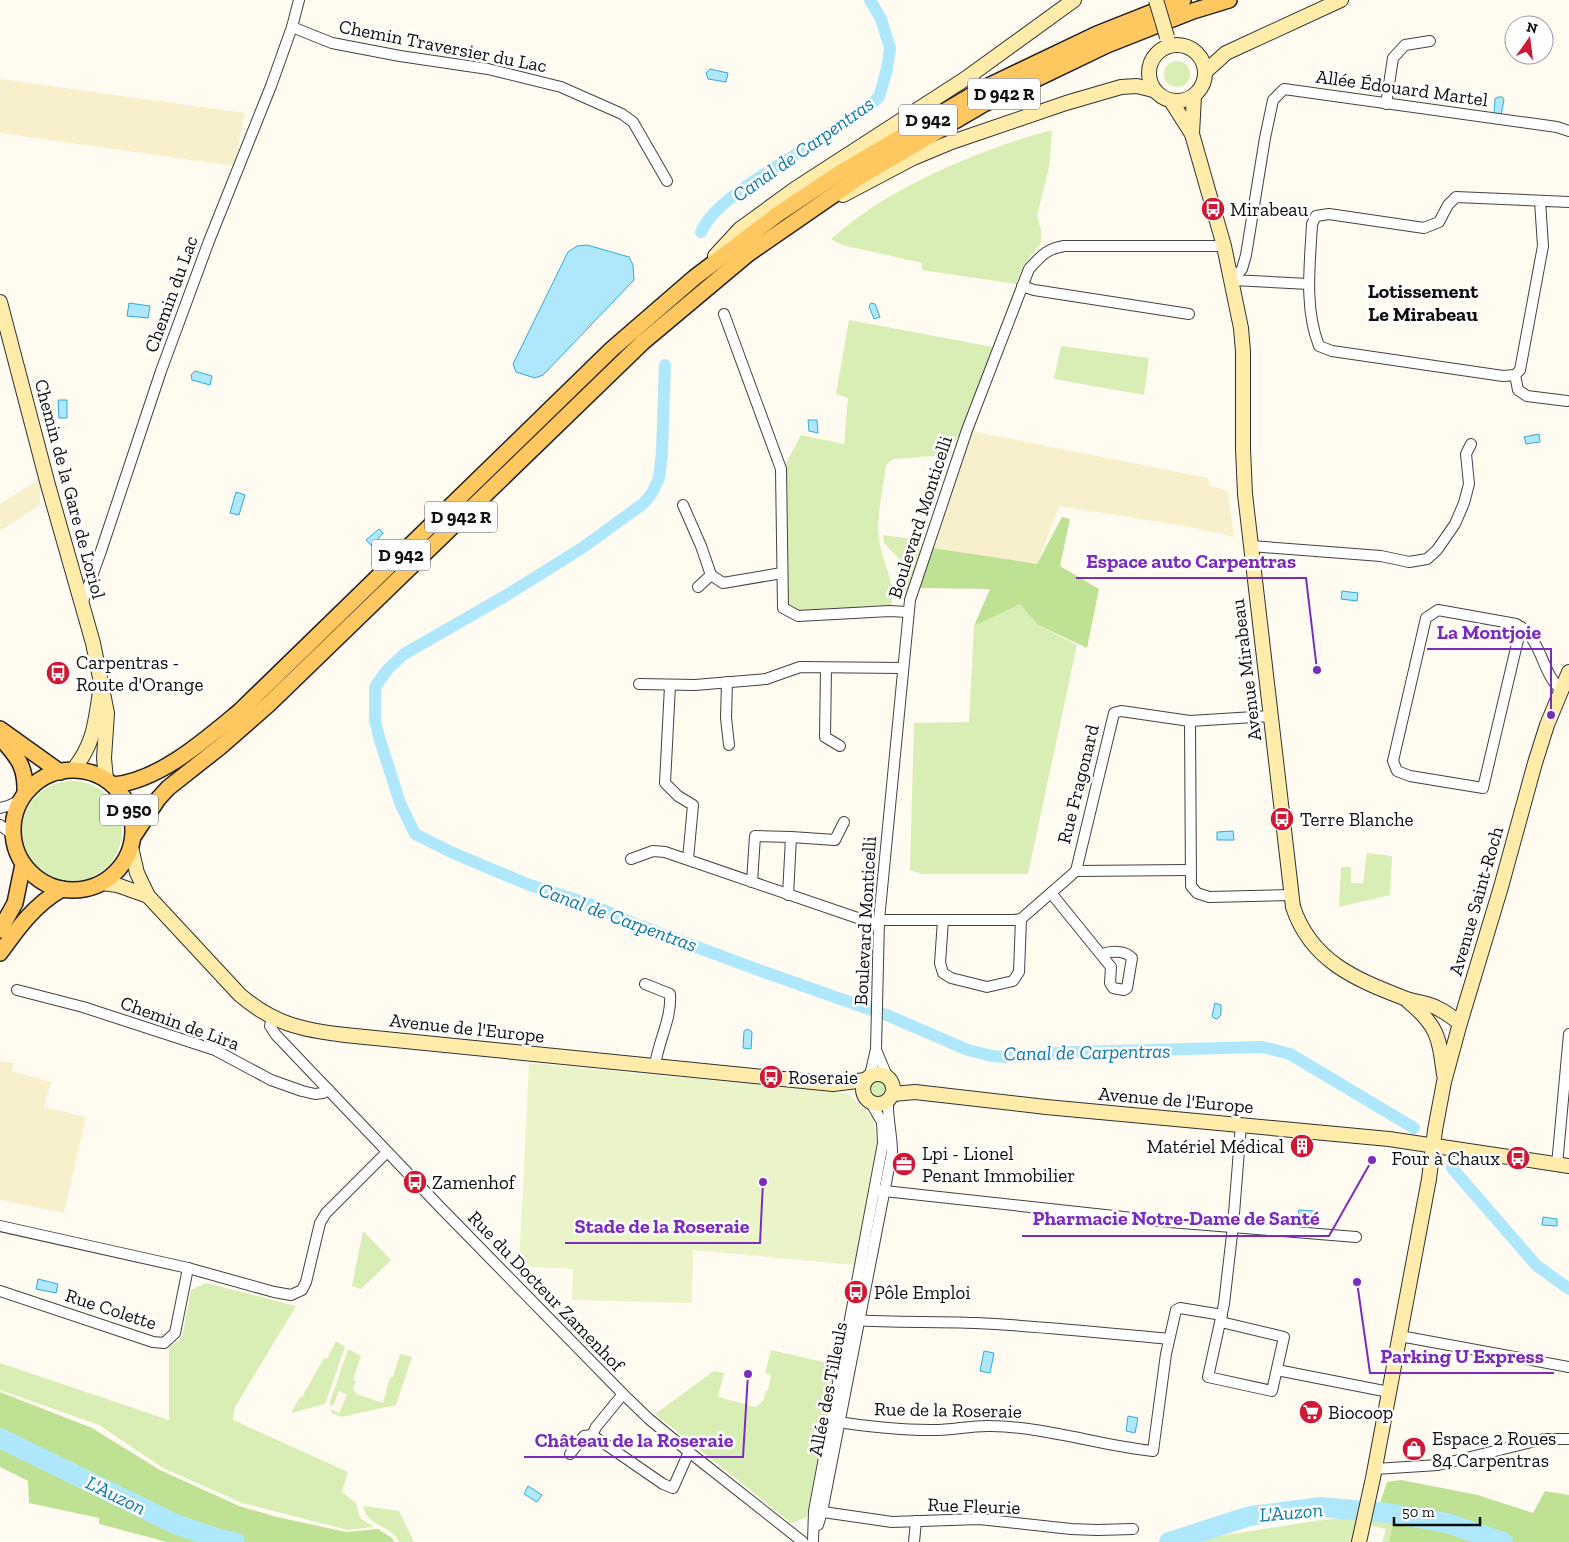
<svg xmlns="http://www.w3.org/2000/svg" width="1569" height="1542" font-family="'Zilla Slab',serif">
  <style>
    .farmland { fill: #f8f0cd }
    .green { fill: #d9eeb5 }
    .forest { fill: #bfe193 }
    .pitch { fill: #eaf4c8 }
    .water { fill: #afe8fc; stroke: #2eaadb }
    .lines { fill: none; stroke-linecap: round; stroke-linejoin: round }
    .canal { stroke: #afe8fc; stroke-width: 12 }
    .river { stroke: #afe8fc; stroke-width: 20 }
    .street-casing { stroke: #424242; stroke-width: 12 }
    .secondary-casing { stroke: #313131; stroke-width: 16 }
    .primary-casing { stroke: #202020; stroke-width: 18 }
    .street { stroke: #fff; stroke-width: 10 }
    .secondary { stroke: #ffecab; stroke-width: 14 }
    .primary { stroke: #ffc760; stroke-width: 15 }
    .secondary-bridge-casing { stroke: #313131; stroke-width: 16; stroke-linecap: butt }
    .secondary-bridge { stroke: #ffecab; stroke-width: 14 }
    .labels { text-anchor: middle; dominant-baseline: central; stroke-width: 5; stroke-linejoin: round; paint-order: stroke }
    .shield { fill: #fff; stroke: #575757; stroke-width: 1 }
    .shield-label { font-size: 18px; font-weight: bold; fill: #0f0f0f }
    .street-label { font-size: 19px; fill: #0f0f0f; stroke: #fff }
    .poi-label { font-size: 19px; fill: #0f0f0f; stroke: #fff; text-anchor: start }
    .water-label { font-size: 20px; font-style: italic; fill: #0a79ae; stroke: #fff }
    .neighbourhood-label { font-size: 20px; font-weight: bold; fill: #0f0f0f; stroke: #fff }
    .leader { fill: none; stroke: #7b2cbf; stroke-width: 2 }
    .callout-dot { fill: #7b2cbf; stroke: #fff; stroke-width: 2 }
    .callout-label { font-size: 20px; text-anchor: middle; font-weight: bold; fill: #7b2cbf; stroke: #fff; stroke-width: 5; stroke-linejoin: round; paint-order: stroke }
  </style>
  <rect width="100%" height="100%" fill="#fffbf0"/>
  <!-- farmland -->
  <g class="farmland">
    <polygon points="0,79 245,113 234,166 0,133"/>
    <polygon points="971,431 1208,478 1210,486 1228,491 1234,537 1190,527 1059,506 1037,565 933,548"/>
    <polygon points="40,479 40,505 0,531 0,504"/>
    <polygon points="0,1061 14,1063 12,1071 51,1082 44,1107 86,1117 64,1213 0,1200"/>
  </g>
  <!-- green -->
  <g class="green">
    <circle cx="1177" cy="74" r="13"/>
    <path d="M 1052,130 L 1049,167 L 1037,216 L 1041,230 L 1041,243 L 1023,266 L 1016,284 L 922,270 L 922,263 L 842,245 L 831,239 C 842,230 852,221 864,213 C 916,177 991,146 1052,130 Z"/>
    <path d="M 849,320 L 993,347 L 963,428 L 947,455 L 893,459 L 886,465 C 883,489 876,515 879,539 C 882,563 896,581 891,607 L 798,612 L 786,607 L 784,467 L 801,435 L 844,444 L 848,398 L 836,394 Z"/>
    <polygon points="1061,346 1149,358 1144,395 1054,379"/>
    <polygon points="883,535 912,539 922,555 918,571 906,595 905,593 904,564 884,543"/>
    <polygon points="1020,604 1038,625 1077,645 1028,874 922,874 910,870 914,723 969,722 974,626"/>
    <circle cx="72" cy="831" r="50"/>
    <polygon points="1367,853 1392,856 1390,895 1339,907 1341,867 1351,867 1351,883 1363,883"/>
    <circle cx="878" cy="1089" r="8"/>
    <polygon points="363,1231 391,1260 361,1289 352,1286"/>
    <polygon points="206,1283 296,1306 235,1407 233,1420 348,1472 342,1492 356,1503 360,1518 374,1527 348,1530 242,1503 163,1468 99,1425 0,1390 0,1363 169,1420 169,1347 182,1338 191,1290"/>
    <polygon points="336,1341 345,1347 325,1404 291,1413 300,1397 302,1397 324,1358 327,1359"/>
    <polygon points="348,1349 361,1356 353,1380 356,1381 353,1388 356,1394 383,1403 390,1377 393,1377 400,1354 412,1357 396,1405 341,1417 332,1413 331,1409 339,1413 347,1395 339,1391 333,1406 329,1405"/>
    <polygon points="771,1350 836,1365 807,1517 791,1523 655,1414 714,1371 724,1373 718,1397 756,1407 763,1401 766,1391 768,1390 771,1375 765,1373"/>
    <path d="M 363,1506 L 399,1511 L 414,1542 L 399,1542 C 393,1526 367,1527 363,1506 Z"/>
    <polygon points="1399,1511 1569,1528 1569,1542 1382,1542 1386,1529 1357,1523 1352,1542 1181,1542 1315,1521"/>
  </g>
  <!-- forest -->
  <g class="forest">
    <polygon points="1062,517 1070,519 1060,566 1099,589 1087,648 1038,625 1020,604 974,626 990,589 918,588 933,548 1037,564"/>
    <polygon points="0,1392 92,1428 160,1470 239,1506 277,1517 346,1532 378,1529 392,1538 394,1542 167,1542 99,1524 99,1518 29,1503 28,1481 0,1467"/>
    <polygon points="1401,1480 1478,1495 1533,1513 1545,1491 1569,1495 1569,1542 1389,1542 1393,1526 1377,1512 1387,1482"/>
  </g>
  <!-- pitch -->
  <polygon class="pitch" points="529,1063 848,1093 873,1117 877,1144 855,1265 693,1250 692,1303 572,1300 573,1269 519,1266"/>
  <!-- water -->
  <g class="water">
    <polygon points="710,69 728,73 726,82 708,79 706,73"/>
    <polygon points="1498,97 1502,97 1504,100 1501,115 1495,115 1494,113 1495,99"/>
    <polygon points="587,245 629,257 633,265 634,280 543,375 535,378 516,372 513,364 568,252 577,246"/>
    <polygon points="129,303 150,306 148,318 127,316"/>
    <polygon points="871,303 875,304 880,317 874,319 869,306"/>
    <polygon points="195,371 212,376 210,385 192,380 191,375"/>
    <polygon points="58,400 67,400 67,418 59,418"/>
    <polygon points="808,420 817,420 818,433 809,431"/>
    <polygon points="1539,434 1540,442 1526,444 1524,437"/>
    <polygon points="236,492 245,495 239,515 230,513"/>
    <polygon points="379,529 383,533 372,546 366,540"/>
    <polygon points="1342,591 1358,593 1357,601 1341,599"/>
    <polygon points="1233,831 1234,840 1217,840 1217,832"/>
    <polygon points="1215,1003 1221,1005 1221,1015 1217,1019 1214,1018 1212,1016"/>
    <polygon points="748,1029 752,1032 751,1049 743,1048 744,1031"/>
    <polygon points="1299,1210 1314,1211 1314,1220 1297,1219"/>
    <polygon points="1543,1217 1557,1219 1557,1226 1542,1225"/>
    <polygon points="38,1279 58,1284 56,1293 36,1289"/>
    <polygon points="984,1351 994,1353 990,1373 980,1371"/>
    <polygon points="1128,1416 1138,1418 1135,1433 1126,1431"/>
    <polygon points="528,1486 542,1495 537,1502 524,1494"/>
  </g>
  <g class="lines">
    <!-- canal -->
    <g class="canal">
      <path d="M 701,232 C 714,202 770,171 798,153 C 819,140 841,126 862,112 L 879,97 L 887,69 L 890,48 L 881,19 L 870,0"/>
      <polyline points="665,365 662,453 659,478 652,493 644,503 582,548 507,595 404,654 387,670 375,687 375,720 379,737 400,803 415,834 453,853 527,884 592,905 640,926 764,972 889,1016 968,1050 992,1056 1006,1057 1072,1052 1263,1047 1290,1054 1414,1128"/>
      <polyline points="1452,1168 1536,1265 1569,1289"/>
    </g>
    <!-- river -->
    <g class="river">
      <polyline points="0,1438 175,1524 219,1539 235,1542"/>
      <polyline points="1169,1542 1250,1516 1321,1507 1388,1513 1447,1523 1503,1542"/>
    </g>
    <!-- street casing -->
    <g class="street-casing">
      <g id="street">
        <polyline points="292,27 332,43 400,56 488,69 561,87 622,114 633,122 667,181"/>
        <polyline points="1386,104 1393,58 1405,45 1430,41"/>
        <path d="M 1540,201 L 1543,246 L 1520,370 L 1515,375 L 1503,376 L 1332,351 L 1319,346 C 1304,308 1310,264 1312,224 L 1316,216 L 1329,214 L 1424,228 L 1439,222 L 1448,205 L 1456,197 L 1569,202"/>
        <polyline points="1232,280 1242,269 1246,255 1265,138 1273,100 1284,89 1557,127 1569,131"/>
        <polyline points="1232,280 1309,284"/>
        <polyline points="1022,286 1034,290 1189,314"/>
        <polyline points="724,314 781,469 783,608 798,616 890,611 907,612"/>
        <polyline points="1515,375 1518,390 1527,396 1567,401"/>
        <polyline points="683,505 701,546 711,575 723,583 782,573"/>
        <polyline points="1251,546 1381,556 1409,562 1427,559 1437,550 1455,524 1464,503 1469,484 1466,454 1471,444"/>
        <polyline points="698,587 711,575"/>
        <polyline points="82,604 101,551 161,371 209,241 271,86 292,27 299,0"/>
        <polygon points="1438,610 1516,624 1521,627 1483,788 1410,776 1397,771 1393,761 1426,618"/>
        <path d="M 1521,627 C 1543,644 1542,673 1561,690"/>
        <polyline points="826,668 825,737 840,746"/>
        <polyline points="727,682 726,718 729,745"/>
        <polyline points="639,684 695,685 766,679 800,667 902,668"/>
        <polyline points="670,686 665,783 678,796 693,805 688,859"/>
        <polyline points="1190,721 1191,886 1197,893 1209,897 1291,895"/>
        <polyline points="0,808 8,806 21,800"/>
        <polyline points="0,825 13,835"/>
        <polyline points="791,837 835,840 844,822"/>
        <polyline points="631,859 653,851 665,852 878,925"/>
        <polyline points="1076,871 1114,713 1121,711 1190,721 1270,716"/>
        <polyline points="752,882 755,836 791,837 788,895"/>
        <path d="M 1051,893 L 1111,967 L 1110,983 L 1113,988 L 1124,990 L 1127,988 L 1132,958 C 1125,950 1111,951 1102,954"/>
        <polyline points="879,920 1014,920 1021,919 1076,871 1190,870"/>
        <polyline points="943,920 940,963 943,973 951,978 987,987 1013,981 1019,972 1021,919"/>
        <path d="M 645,984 L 670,994 C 672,1019 658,1041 655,1066"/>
        <polyline points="17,990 83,1007 215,1050 271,1080 302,1091 315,1094 323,1093 329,1090"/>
        <polyline points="272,1018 270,1026 276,1035 440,1207 623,1394 649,1419 689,1452 803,1542"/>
        <polyline points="876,1050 887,1076"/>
        <path d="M 870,1075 L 876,1049 L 879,920 L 910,600 L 967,430 L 1029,269 C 1041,256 1046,249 1064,246 L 1224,246"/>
        <polyline points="1557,1165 1569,1034"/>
        <polyline points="875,1190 1169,1222 1356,1237"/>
        <polyline points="0,1226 188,1268 274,1292 291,1295 302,1290 306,1282 320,1223 326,1213 387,1152"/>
        <polyline points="0,1291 153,1342 164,1343 175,1333 188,1268"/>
        <path d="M 854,1320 C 894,1323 935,1321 976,1323 C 1040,1326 1105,1333 1169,1339"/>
        <polyline points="1221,1322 1284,1337 1272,1391 1208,1377 1224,1304 1233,1226 1241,1125"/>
        <polyline points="1400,1336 1569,1367"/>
        <polyline points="1277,1370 1389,1392"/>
        <polyline points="623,1394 596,1427 592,1435 663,1484 673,1488 689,1452"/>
        <path d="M 831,1421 C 864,1426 897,1430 930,1430 C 950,1431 971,1425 991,1426 C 1046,1427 1098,1445 1153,1451 L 1166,1354 L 1176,1310 L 1180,1308 L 1222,1315"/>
        <polyline points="570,1454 584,1436 592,1435"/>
        <polyline points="1375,1469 1438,1465 1544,1439 1569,1439"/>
        <polyline points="816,1511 892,1522 979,1519 1071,1529 1097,1530 1133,1529"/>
        <path d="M 818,1525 L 822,1512 L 892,1152 C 892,1134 887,1118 888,1100"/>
        <polyline points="813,1542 814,1511 883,1143 882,1122 871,1103"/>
        <polyline points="914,1542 916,1521"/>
      </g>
    </g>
    <!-- secondary casing -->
    <g class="secondary-casing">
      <g id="secondary">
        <circle cx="1177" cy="73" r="28"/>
        <polyline points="1205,72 1226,53 1341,0"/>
        <path d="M 1194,96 L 1192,134 L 1224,246 L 1241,328 L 1243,352 L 1243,449 L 1245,494 L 1293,907 C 1311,961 1355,979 1404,998 C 1412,1001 1419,1002 1427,1004 C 1439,1007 1449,1015 1460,1023"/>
        <polyline points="1171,101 1192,134"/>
        <polyline points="843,195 913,158 949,143 1066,103 1121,87 1137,86 1153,90"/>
        <polyline points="715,256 740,229 795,189 965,79 1074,0"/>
        <polyline points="0,302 48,485 93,643 107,713 104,758 106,780"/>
        <path d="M 73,770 C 94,744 95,724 100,692"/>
        <path d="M 131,847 L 137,873 L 148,896 L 240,995 C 274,1024 302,1030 345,1035 L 833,1084 L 865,1080"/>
        <polyline points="102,883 117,885 148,896"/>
        <path d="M 1408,1001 C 1438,1026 1439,1037 1444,1075"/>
        <circle cx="878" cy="1089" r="15"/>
        <polyline points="893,1094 915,1092 1046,1107 1389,1139 1569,1166"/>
        <polyline points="1359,1542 1373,1478 1429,1179 1435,1130 1444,1082 1460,1023 1501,887 1535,763 1547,725 1569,672"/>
      </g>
    </g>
    <!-- primary casing -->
    <g class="primary-casing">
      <g id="primary">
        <polyline points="0,729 60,772"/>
        <path d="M 0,737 C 17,757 26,765 25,793"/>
        <circle cx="73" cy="830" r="60"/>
        <path d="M 113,785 C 159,781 205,740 240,711 L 612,349 L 694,278 L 778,214 L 838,174 L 984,88 L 1097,34 L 1183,0"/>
        <polyline points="133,837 158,799 168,788 220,747 269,704 643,342 748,254 858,178 982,105 1107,45 1193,11 1229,0"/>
        <polyline points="0,930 15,903 23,864"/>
        <path d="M 0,953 C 18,928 34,905 62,889"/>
      </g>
    </g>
    <!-- street -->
    <use href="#street" class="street"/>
    <!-- secondary -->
    <use href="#secondary" class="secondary"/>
    <!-- primary -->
    <use href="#primary" class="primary"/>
    <!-- secondary-bridge casing -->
    <g class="secondary-bridge-casing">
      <polyline id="secondary-bridge" points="1156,0 1167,37"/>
    </g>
    <!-- secondary-bridge -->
    <use href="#secondary-bridge" class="secondary-bridge"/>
  </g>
  <!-- icons -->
  <defs>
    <g id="bus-disc" transform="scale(1.25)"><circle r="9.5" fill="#ce1835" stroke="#fff"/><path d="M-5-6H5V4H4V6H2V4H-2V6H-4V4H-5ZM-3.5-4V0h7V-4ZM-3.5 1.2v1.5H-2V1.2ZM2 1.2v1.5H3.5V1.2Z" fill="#fff"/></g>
    <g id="building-disc" transform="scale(1.25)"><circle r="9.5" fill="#ce1835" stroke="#fff"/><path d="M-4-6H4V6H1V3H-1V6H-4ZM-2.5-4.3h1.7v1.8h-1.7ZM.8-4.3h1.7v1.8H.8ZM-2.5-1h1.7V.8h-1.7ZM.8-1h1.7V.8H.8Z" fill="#fff"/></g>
    <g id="office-disc" transform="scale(1.25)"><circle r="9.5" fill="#ce1835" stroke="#fff"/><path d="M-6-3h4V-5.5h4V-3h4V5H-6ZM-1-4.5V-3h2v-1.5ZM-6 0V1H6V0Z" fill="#fff"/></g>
    <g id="supermarket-disc" transform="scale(1.25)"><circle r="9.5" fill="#ce1835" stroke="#fff"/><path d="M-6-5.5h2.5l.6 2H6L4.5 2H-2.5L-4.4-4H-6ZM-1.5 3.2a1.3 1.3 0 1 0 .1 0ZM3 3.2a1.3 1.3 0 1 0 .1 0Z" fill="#fff"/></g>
    <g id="shop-disc" transform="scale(1.25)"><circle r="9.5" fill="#ce1835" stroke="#fff"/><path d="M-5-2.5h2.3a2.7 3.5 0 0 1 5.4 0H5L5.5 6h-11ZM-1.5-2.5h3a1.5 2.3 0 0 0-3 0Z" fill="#fff"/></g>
  </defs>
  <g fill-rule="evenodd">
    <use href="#bus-disc" x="1213" y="209"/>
    <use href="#bus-disc" x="58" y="673"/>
    <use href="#bus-disc" x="1282" y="819"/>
    <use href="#bus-disc" x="771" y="1077"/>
    <use href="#building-disc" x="1302" y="1146"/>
    <use href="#bus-disc" x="1518" y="1158"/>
    <use href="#office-disc" x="904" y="1164"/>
    <use href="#bus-disc" x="415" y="1182"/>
    <use href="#bus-disc" x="856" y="1292"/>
    <use href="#supermarket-disc" x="1311" y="1412"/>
    <use href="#shop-disc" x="1414" y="1449"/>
  </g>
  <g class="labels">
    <!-- shield labels -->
    <g class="shield">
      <rect x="968" y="78.5" width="72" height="31" rx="4"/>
      <rect x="899" y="104.5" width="58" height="31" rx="4"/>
      <rect x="425" y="501.5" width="72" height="31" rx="4"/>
      <rect x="372" y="539.5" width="58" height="31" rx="4"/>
      <rect x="100" y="794.5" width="58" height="31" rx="4"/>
    </g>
    <g class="shield-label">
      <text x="1004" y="94">D 942 R</text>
      <text x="928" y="120">D 942</text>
      <text x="461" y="517">D 942 R</text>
      <text x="401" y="555">D 942</text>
      <text x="129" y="810">D 950</text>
    </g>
    <!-- street labels -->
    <g class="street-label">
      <text transform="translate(443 46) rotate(11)">Chemin Traversier du Lac</text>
      <text transform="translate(1402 88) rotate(8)">Allée Édouard Martel</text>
      <text transform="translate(171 294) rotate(-70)">Chemin du Lac</text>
      <text transform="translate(70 489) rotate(75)">Chemin de la Gare de Loriol</text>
      <text transform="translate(920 517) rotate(-72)">Boulevard Monticelli</text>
      <text transform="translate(1246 670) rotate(-97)">Avenue Mirabeau</text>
      <text transform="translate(1078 784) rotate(-76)">Rue Fragonard</text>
      <text transform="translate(1476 901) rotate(-74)">Avenue Saint-Roch</text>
      <text transform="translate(865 921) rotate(-87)">Boulevard Monticelli</text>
      <text transform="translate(180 1023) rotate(20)">Chemin de Lira</text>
      <text transform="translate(467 1028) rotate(6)">Avenue de l'Europe</text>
      <text transform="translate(1176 1100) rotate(5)">Avenue de l'Europe</text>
      <text transform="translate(546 1291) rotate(46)">Rue du Docteur Zamenhof</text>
      <text transform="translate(111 1309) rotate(18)">Rue Colette</text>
      <text transform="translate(828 1389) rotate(-79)">Allée des Tilleuls</text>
      <text transform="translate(948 1410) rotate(1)">Rue de la Roseraie</text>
      <text transform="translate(974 1506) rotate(2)">Rue Fleurie</text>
    </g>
    <!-- poi labels -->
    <g class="poi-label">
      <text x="1230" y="209">Mirabeau</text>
      <text x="76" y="662">Carpentras -<tspan x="76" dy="22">Route d'Orange</tspan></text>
      <text x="1300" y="819">Terre Blanche</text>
      <text x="788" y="1077">Roseraie</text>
      <text x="1284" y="1146" text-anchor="end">Matériel Médical</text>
      <text x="922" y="1153">Lpi - Lionel<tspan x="922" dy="22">Penant Immobilier</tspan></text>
      <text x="1500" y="1158" text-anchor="end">Four à Chaux</text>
      <text x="432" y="1182">Zamenhof</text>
      <text x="874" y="1292">Pôle Emploi</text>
      <text x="1328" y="1412">Biocoop</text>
      <text x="1432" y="1438">Espace 2 Roues<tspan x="1432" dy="22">84 Carpentras</tspan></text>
    </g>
    <!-- water labels -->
    <g class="water-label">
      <text transform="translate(803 149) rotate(-35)">Canal de Carpentras</text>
      <text transform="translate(618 917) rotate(20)">Canal de Carpentras</text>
      <text transform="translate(1087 1052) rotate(-1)">Canal de Carpentras</text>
      <text transform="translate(116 1495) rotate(26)">L'Auzon</text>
      <text transform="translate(1291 1512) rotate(-5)">L'Auzon</text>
    </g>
    <!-- neighbourhood labels -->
    <g class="neighbourhood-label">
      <text x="1423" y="291">Lotissement<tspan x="1423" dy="23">Le Mirabeau</tspan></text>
    </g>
  </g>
  <!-- callouts -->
  <path class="leader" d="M1317 670L1306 578H1076M1551 715L1551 649H1427M1372 1160L1329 1236H1022M763 1182L760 1243H565M1357 1282L1370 1373H1554M748 1374L743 1457H524"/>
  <g class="callout-dot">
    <circle cx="1317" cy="670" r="5"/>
    <circle cx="1551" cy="715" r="5"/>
    <circle cx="1372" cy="1160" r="5"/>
    <circle cx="763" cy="1182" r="5"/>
    <circle cx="1357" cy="1282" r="5"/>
    <circle cx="748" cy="1374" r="5"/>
  </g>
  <g class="callout-label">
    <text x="1191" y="568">Espace auto Carpentras</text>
    <text x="1489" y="639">La Montjoie</text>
    <text x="1176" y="1225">Pharmacie Notre-Dame de Santé</text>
    <text x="662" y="1233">Stade de la Roseraie</text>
    <text x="1462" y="1363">Parking U Express</text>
    <text x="634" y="1447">Château de la Roseraie</text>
  </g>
  <!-- north arrow -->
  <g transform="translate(1529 40) rotate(14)"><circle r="24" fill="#ffffff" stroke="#9f9f9f"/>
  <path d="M0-4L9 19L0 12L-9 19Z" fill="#ce1835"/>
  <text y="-8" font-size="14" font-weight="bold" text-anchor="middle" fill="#0f0f0f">N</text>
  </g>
  <!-- scale -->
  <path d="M1394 1517v8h86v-8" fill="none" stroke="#0f0f0f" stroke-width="2.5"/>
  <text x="1402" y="1517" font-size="15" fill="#0f0f0f" stroke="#ffffff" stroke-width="4" paint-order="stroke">50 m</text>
</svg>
